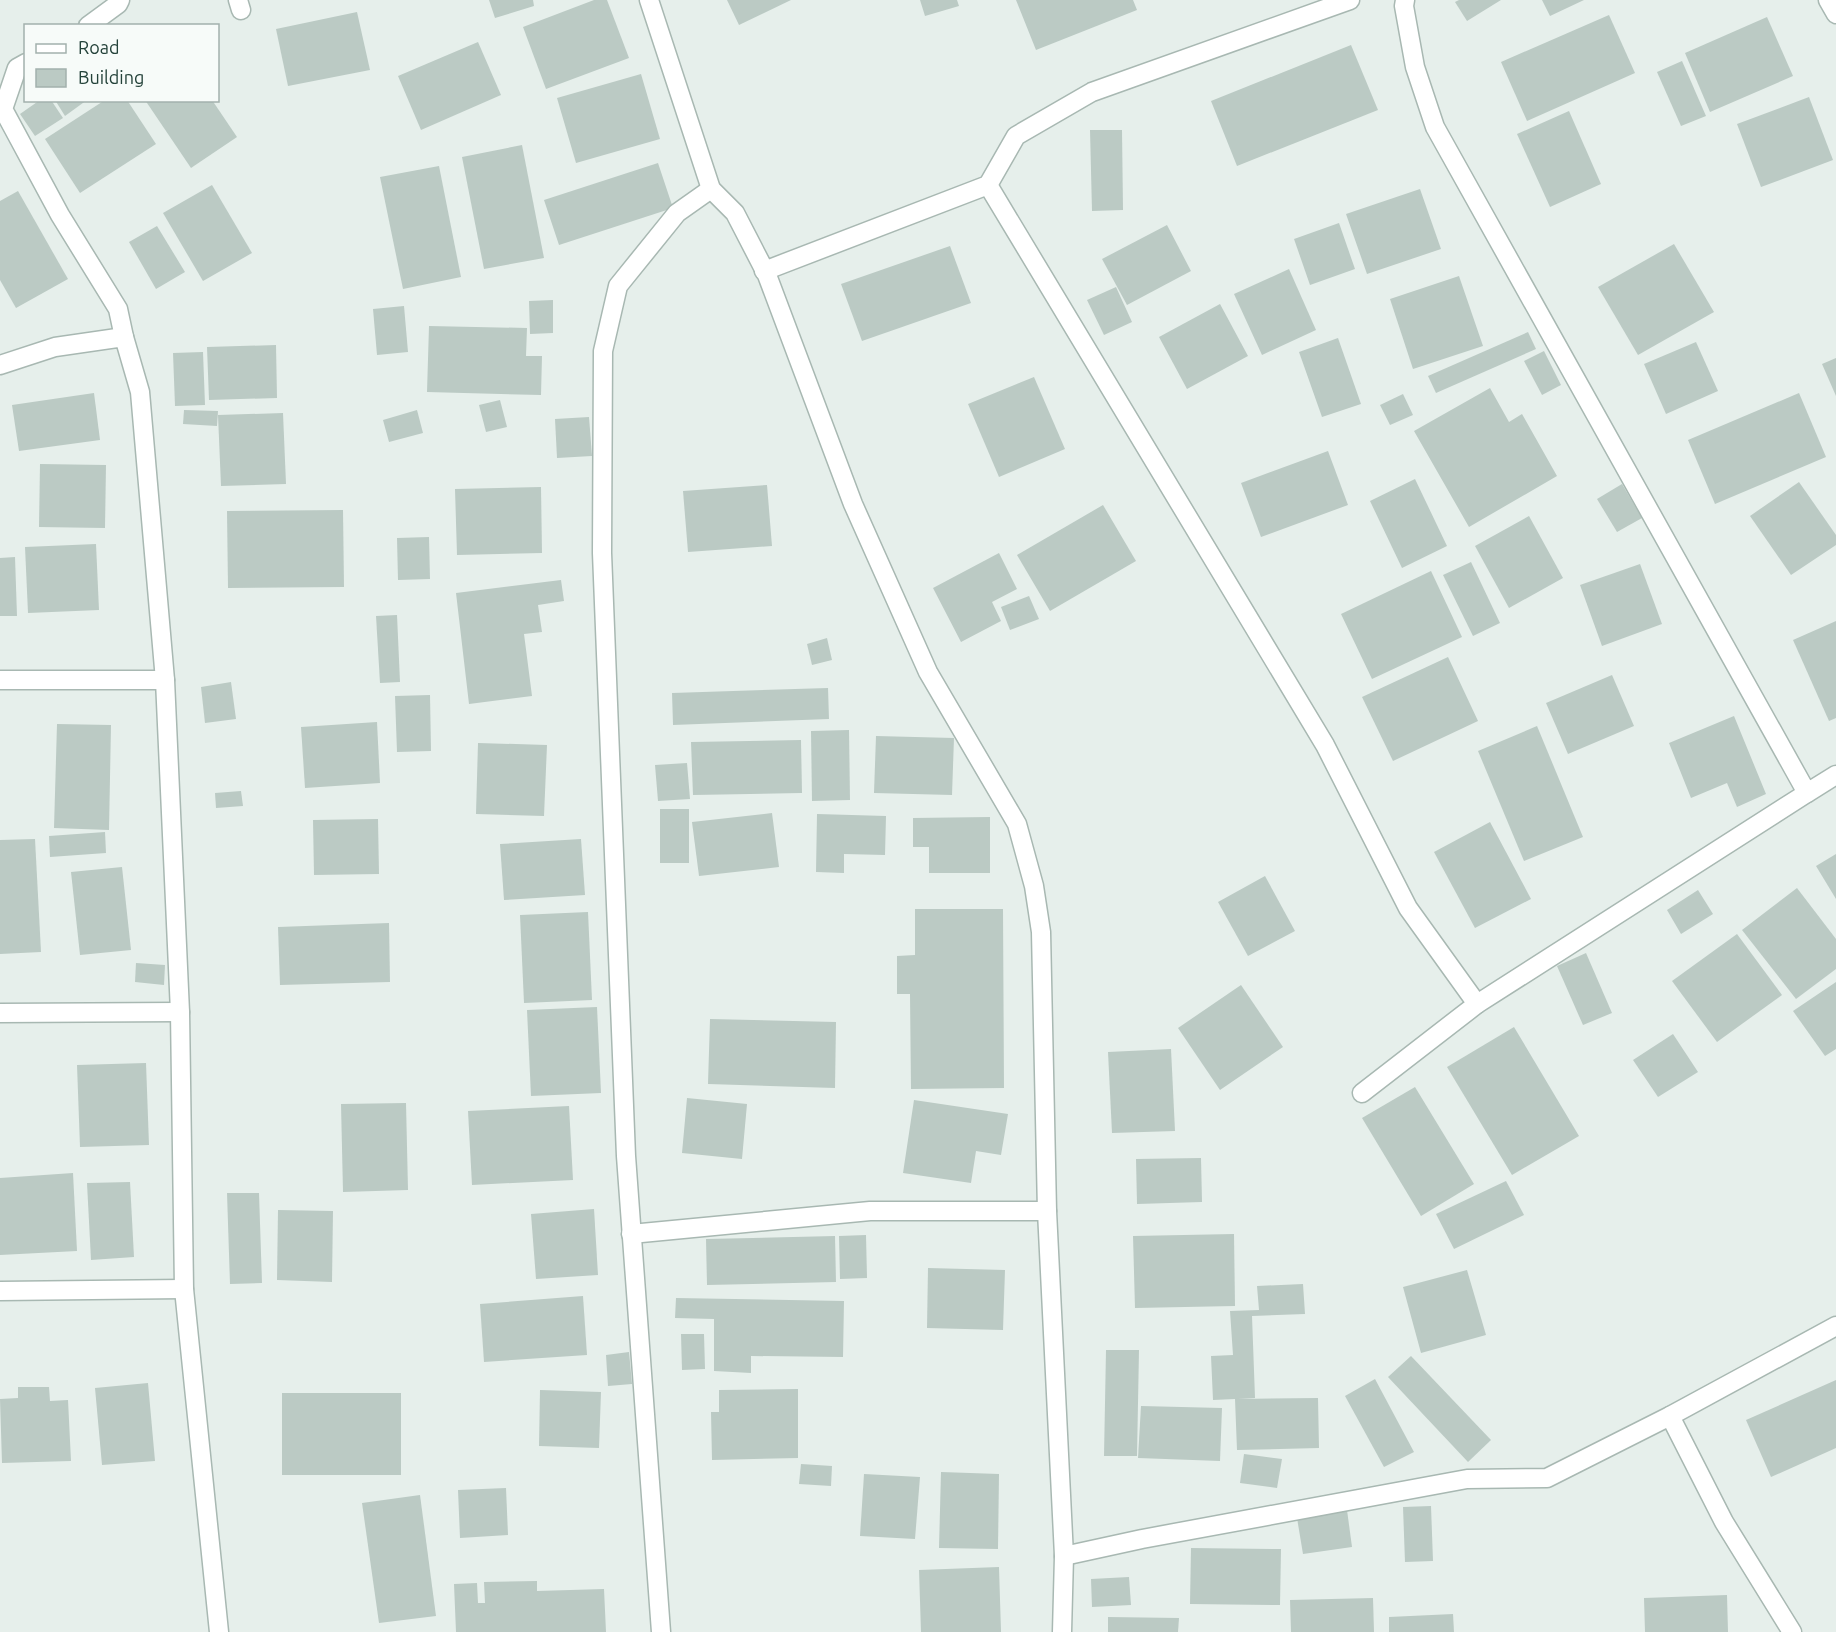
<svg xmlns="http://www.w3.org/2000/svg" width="1836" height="1632" font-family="Ubuntu,sans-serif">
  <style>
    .building { fill: #bbcac4 }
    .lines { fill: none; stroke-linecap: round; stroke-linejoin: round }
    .street-casing { stroke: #a8b8b2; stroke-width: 21 }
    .street { stroke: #fff; stroke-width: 18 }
  </style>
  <rect width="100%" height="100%" fill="#e6efeb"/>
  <!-- building -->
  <g class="building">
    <polygon points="489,0 533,0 534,6 495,18"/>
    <polygon points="594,0 607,0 629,58 546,89 523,27"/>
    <polygon points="727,0 791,0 739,25"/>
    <polygon points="920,0 957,0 959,6 925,16"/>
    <polygon points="1016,0 1133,0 1137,10 1036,50"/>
    <polygon points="1459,0 1501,0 1467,21 1455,2"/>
    <polygon points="1542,0 1584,0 1550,16"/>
    <polygon points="357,12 370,70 288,86 276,29"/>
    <polygon points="1609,15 1635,73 1527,121 1501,62"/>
    <polygon points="1767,17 1793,76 1710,112 1685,53"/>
    <polygon points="478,42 501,95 421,130 398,76"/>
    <polygon points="1351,45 1378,110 1237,166 1211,101"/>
    <polygon points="1682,61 1706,116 1681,126 1657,72"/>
    <polygon points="641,74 660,139 576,163 557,98"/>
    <polygon points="1809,97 1833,160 1761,187 1737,124"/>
    <polygon points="40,100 51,100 63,118 35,136 20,114"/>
    <polygon points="55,100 87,100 65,116"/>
    <polygon points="105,100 127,100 156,144 80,193 45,139"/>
    <polygon points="145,100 212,100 237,137 191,168"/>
    <polygon points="1569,111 1601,184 1550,207 1517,134"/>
    <polygon points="1090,130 1122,130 1123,210 1092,211"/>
    <polygon points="522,145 544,258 484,269 462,157"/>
    <polygon points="658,163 673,208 559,245 544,200"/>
    <polygon points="439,166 461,277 403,289 380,177"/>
    <polygon points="212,185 252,253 203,281 163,213"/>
    <polygon points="1420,189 1441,249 1367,274 1346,214"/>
    <polygon points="18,191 68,279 16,308 0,280 0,201"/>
    <polygon points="1339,223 1355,269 1310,285 1294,239"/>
    <polygon points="1167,225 1191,271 1127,305 1102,259"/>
    <polygon points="157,226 185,272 156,289 129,242"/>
    <polygon points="1674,244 1714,312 1638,355 1598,287"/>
    <polygon points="950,246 971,303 862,341 841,284"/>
    <polygon points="1289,269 1316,330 1262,355 1234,294"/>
    <polygon points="1459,276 1483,346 1413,369 1390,299"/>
    <polygon points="1116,287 1132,322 1104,335 1087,300"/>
    <polygon points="553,300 553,333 530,334 529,301"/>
    <polygon points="1220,304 1248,356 1187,389 1159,337"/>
    <polygon points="404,306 408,352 377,355 373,309"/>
    <polygon points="429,326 527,328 526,356 542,356 541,395 427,392"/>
    <polygon points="1528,332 1536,349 1436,393 1428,376"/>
    <polygon points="1338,338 1361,404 1322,417 1299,352"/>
    <polygon points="1696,342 1718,391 1666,414 1644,364"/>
    <polygon points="276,345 277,398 209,400 207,347"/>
    <polygon points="1544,351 1561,385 1542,395 1524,361"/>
    <polygon points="203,352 205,405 175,406 173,353"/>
    <polygon points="1836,358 1836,396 1822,364"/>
    <polygon points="1034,377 1065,449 999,477 968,404"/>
    <polygon points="1490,388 1509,422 1522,414 1557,476 1469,527 1414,431"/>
    <polygon points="94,393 100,440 19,451 12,405"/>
    <polygon points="1799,393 1826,457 1715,504 1688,440"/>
    <polygon points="1403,394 1413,415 1390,425 1380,405"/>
    <polygon points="500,400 507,427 486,432 479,405"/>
    <polygon points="184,410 218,411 217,426 183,424"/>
    <polygon points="417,410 423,433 389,442 383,420"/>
    <polygon points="283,413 286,484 221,486 218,415"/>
    <polygon points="589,417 592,456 557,458 555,419"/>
    <polygon points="1328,451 1348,505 1261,537 1241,483"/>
    <polygon points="40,464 106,465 105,528 39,527"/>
    <polygon points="1415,479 1447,546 1402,568 1370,501"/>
    <polygon points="1799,482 1836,535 1836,545 1791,575 1750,516"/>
    <polygon points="1622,484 1642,518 1617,532 1597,499"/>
    <polygon points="767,485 772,546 688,552 683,491"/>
    <polygon points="541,487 542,553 457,555 455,489"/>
    <polygon points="1103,505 1136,561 1050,611 1017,555"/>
    <polygon points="343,510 344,587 228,588 227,511"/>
    <polygon points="1529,516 1563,578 1509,608 1475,546"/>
    <polygon points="429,537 430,579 398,580 397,538"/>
    <polygon points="96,544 99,610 28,613 25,547"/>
    <polygon points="999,553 1017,589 992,602 1001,621 961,642 933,588"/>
    <polygon points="15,557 17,616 0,616 0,558"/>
    <polygon points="1471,562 1500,623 1473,636 1443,575"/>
    <polygon points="1640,564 1662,624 1602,646 1580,585"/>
    <polygon points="1431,571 1462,637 1372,679 1341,614"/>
    <polygon points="561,580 564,601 538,605 542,632 524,634 532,696 469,704 456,593"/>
    <polygon points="1029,596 1039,619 1010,630 1001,607"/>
    <polygon points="397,615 400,682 380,683 376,616"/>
    <polygon points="1836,621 1836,718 1829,721 1793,640"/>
    <polygon points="827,638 832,660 812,665 807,644"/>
    <polygon points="1448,657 1478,721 1393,761 1362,697"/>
    <polygon points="1612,675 1634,726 1568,754 1546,703"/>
    <polygon points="231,682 236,719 205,723 201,687"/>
    <polygon points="828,688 829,719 673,725 672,693"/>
    <polygon points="430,695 431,751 397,752 395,696"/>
    <polygon points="1734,716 1766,794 1737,807 1727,783 1691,798 1669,743"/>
    <polygon points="377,722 380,783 305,788 301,727"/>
    <polygon points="57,724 111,725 109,830 54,828"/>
    <polygon points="1537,726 1583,837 1524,861 1478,751"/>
    <polygon points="849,730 850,800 812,801 811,731"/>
    <polygon points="876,736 954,738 952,795 874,793"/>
    <polygon points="801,740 802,793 693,795 691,742"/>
    <polygon points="478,743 547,745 544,816 476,814"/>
    <polygon points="687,763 690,799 658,801 655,765"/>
    <polygon points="241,791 243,806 216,808 215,793"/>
    <rect x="660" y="809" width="29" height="54"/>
    <polygon points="772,813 779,867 699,876 692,822"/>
    <polygon points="817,814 886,816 885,855 844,854 844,873 816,872"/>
    <polygon points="990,817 990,873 929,873 929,847 913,847 913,818"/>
    <polygon points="378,819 379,874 314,875 313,820"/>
    <polygon points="1490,822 1531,899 1475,928 1434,852"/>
    <polygon points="105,832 106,853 50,857 49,836"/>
    <polygon points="35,839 41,952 0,954 0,840"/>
    <polygon points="581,839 585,895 504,900 500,844"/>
    <polygon points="1836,854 1836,899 1816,866"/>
    <polygon points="122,867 131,950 80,955 71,872"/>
    <polygon points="1265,876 1295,931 1248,956 1218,902"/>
    <polygon points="1797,888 1836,939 1836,969 1796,999 1742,930"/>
    <polygon points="1698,890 1713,914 1681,934 1667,910"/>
    <polygon points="915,909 1003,909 1004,1088 911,1089 910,994 897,994 897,956 915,955"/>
    <polygon points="588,912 592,1000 524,1003 520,915"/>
    <polygon points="389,923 390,982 280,985 278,927"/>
    <polygon points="1737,934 1782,995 1717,1042 1672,981"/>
    <polygon points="1586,953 1612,1013 1583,1025 1557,966"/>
    <polygon points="136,963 165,965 164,985 135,982"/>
    <polygon points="1836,982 1836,1049 1825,1056 1793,1011"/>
    <polygon points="1241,985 1283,1047 1220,1090 1178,1028"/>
    <polygon points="597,1007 601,1093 531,1096 527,1010"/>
    <polygon points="710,1019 836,1022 835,1088 708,1084"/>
    <polygon points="1514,1027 1579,1136 1512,1175 1447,1067"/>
    <polygon points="1673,1034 1698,1072 1658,1097 1633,1060"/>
    <polygon points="1171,1049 1175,1131 1112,1133 1108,1052"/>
    <polygon points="146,1063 149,1145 80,1147 77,1065"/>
    <polygon points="1415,1087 1474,1184 1421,1216 1362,1118"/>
    <polygon points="687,1098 747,1104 742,1159 682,1153"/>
    <polygon points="914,1100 1008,1114 1001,1155 976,1151 971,1183 903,1173"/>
    <polygon points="406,1103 408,1190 343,1192 341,1104"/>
    <polygon points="569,1106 573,1180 472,1185 468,1111"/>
    <polygon points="1201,1158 1202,1202 1137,1204 1136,1159"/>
    <polygon points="73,1173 77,1251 0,1255 0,1178"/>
    <polygon points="1506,1181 1524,1215 1454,1249 1436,1214"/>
    <polygon points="130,1182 134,1257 91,1260 87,1183"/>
    <polygon points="227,1193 259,1193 262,1283 230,1284"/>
    <polygon points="594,1209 598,1275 536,1279 531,1214"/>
    <polygon points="278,1210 333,1211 332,1282 277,1280"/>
    <polygon points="1234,1234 1235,1306 1135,1308 1133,1236"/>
    <polygon points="866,1235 867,1278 840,1279 839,1236"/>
    <polygon points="835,1236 836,1282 707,1285 706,1239"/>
    <polygon points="928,1268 1005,1270 1003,1330 927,1328"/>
    <polygon points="1467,1270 1486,1335 1421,1353 1403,1287"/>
    <polygon points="1303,1284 1305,1314 1252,1316 1255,1398 1238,1399 1318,1398 1319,1448 1237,1450 1235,1399 1213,1400 1211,1356 1233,1355 1230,1311 1259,1310 1257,1286"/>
    <polygon points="583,1296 587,1355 484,1362 480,1304"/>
    <polygon points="676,1298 844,1301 843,1357 751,1356 751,1373 714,1371 714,1319 675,1318"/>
    <polygon points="681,1334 704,1334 705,1369 682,1370"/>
    <polygon points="1106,1350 1139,1350 1137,1456 1104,1456"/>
    <polygon points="629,1352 632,1384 608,1386 606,1355"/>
    <polygon points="1411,1356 1491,1440 1468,1462 1388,1377"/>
    <polygon points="1375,1379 1414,1452 1384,1467 1345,1396"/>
    <polygon points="1836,1380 1836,1448 1771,1477 1746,1420"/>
    <polygon points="148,1383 155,1461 102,1465 95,1388"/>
    <polygon points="18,1387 49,1387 50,1401 68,1400 71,1461 2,1463 0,1399 18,1398"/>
    <polygon points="798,1389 798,1458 712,1460 711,1412 719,1412 719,1390"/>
    <polygon points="540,1390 601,1392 599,1448 539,1446"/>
    <rect x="282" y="1393" width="119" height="82"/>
    <polygon points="1141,1406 1222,1408 1220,1461 1138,1458"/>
    <polygon points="1244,1454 1282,1459 1277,1488 1240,1483"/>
    <polygon points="801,1464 832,1466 831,1486 799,1484"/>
    <polygon points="941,1472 999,1474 998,1549 939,1548"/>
    <polygon points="864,1474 920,1477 915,1539 860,1536"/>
    <polygon points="506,1488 508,1535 460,1538 458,1490"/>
    <polygon points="420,1495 436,1616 379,1623 362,1503"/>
    <polygon points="1431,1506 1433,1561 1405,1562 1403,1507"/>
    <polygon points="1347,1510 1352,1547 1303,1554 1297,1518"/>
    <polygon points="1191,1548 1281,1549 1280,1605 1190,1604"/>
    <polygon points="999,1567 1001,1632 921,1632 919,1570"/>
    <polygon points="1129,1577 1131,1605 1092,1607 1091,1579"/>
    <polygon points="537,1581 537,1591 604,1589 606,1632 456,1632 454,1584 477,1583 478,1603 485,1603 484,1582"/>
    <polygon points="1727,1595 1728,1632 1645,1632 1644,1598"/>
    <polygon points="1373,1598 1374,1632 1291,1632 1290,1600"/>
    <polygon points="1453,1614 1454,1632 1389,1632 1389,1617"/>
    <polygon points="1108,1617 1179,1618 1178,1632 1108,1632"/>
  </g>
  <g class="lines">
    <!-- street casing -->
    <g class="street-casing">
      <g id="street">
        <polyline points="238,0 241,10"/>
        <polyline points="649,0 711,189 735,213 767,275 853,504 928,672 1017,824 1034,886 1041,932 1047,1211 1064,1556 1062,1632"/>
        <polyline points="1405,0 1404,6 1415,67 1435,127 1807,793 1836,775"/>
        <polyline points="1828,0 1836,14"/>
        <polyline points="88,26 118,4 120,0"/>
        <polyline points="26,63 17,68 3,109 60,215 118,309 124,337"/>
        <polyline points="988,185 1325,745 1408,908 1477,1004 1362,1093"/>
        <polyline points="764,271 988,185 1016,136 1092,92 1350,0"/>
        <polyline points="0,365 55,347 124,337 140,392 165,680 180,1012 184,1289 219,1632"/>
        <polyline points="0,680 165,680"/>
        <polyline points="1477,1004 1807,793"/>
        <polyline points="0,1013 180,1012"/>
        <polyline points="631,1234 870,1211 1047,1211"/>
        <polyline points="0,1291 184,1289"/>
        <polyline points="1670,1416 1724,1522 1792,1632"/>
        <polyline points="1064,1556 1142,1539 1467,1479 1547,1478 1670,1416 1836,1326"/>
        <polyline points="661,1632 626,1156 602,553 603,351 618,286 677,213 711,189"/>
      </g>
    </g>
    <!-- street -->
    <use href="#street" class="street"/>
  </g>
  <!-- legend -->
  <rect x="24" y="24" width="195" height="78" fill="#f7fbf9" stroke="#a3b1ad" stroke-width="1.5"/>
  <rect x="36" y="44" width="30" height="9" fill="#ffffff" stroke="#a3b1ad" stroke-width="1.5"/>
  <text x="78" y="54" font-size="18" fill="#24423a">Road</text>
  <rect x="36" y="69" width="30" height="18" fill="#bbcac4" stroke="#a3b1ad" stroke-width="1.5"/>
  <text x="78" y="84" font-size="18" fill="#24423a">Building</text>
</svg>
